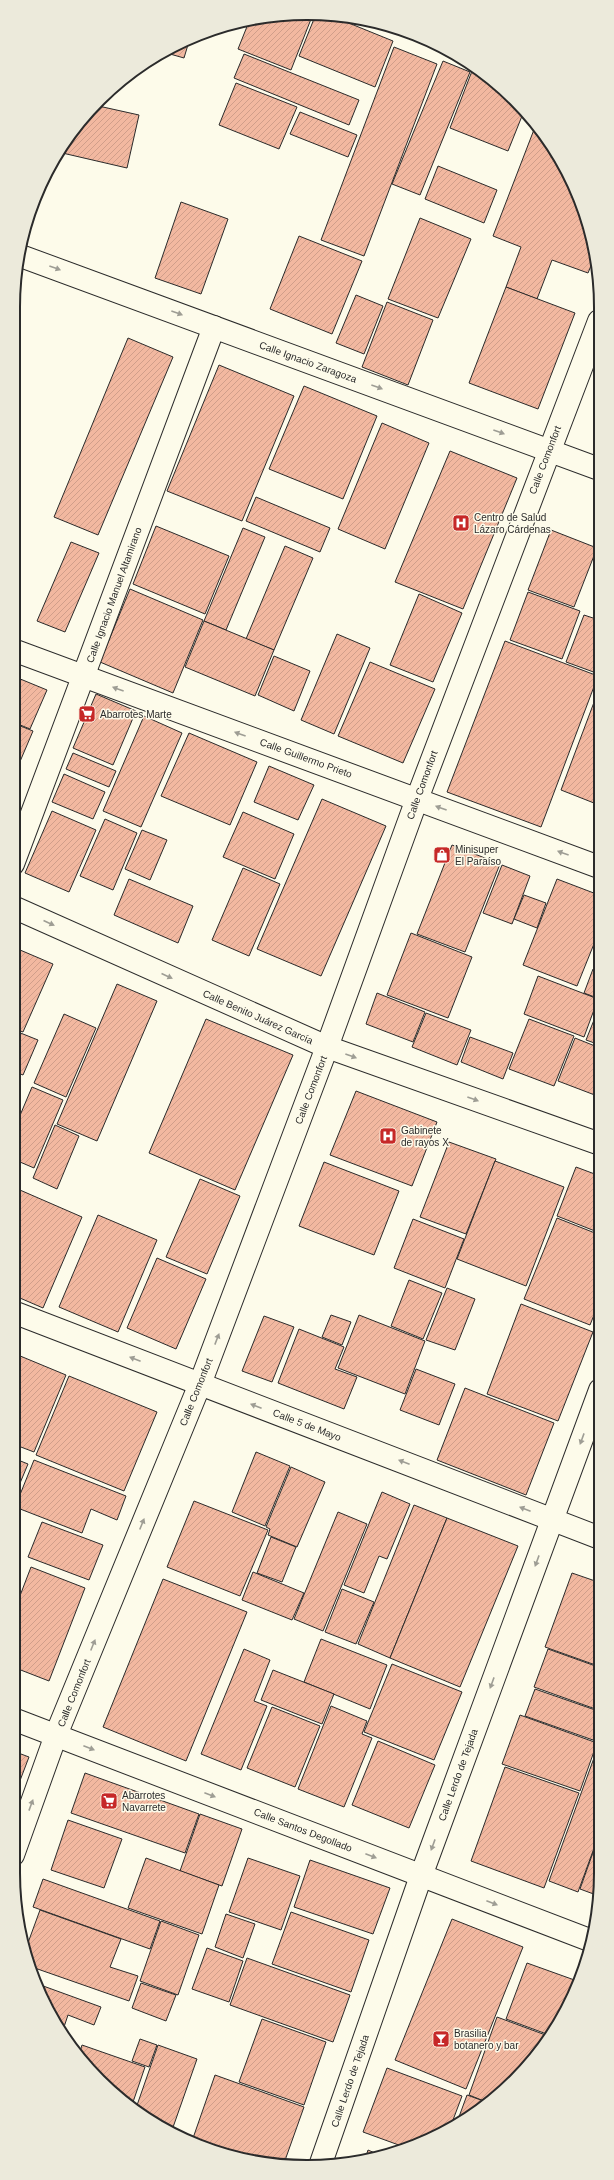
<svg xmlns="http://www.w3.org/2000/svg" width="614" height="2180" font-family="Helvetica,sans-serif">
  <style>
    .building { fill: url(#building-hatch); stroke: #2b2b2b }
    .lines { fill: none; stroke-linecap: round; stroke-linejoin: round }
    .minor-casing { stroke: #2b2b2b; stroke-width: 24 }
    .minor { stroke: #fdfbea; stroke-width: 22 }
    .oneway { fill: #9e9d94 }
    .labels { text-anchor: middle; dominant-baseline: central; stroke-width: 3; stroke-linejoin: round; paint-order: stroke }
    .street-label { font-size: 10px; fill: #2b2b2b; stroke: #fdfbea }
    .poi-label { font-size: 10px; fill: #2b2b2b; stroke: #fdfbea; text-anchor: start }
    .rim { fill: none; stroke: #2b2b2b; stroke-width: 2 }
  </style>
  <defs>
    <pattern id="building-hatch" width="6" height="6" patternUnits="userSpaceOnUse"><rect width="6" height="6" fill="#f2b8a0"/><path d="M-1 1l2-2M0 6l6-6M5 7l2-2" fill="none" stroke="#d09e8a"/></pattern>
  </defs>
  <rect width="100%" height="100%" fill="#fdfbea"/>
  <!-- building -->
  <g class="building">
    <polygon points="307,13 313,14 291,70 238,49 250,19"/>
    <polygon points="316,14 329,15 393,41 375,87 299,56"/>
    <polygon points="190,38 184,58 163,52"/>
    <polygon points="394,47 437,64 364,256 321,240"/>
    <polygon points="244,54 359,100 349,125 234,78"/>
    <polygon points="443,61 470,72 420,195 392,184"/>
    <polygon points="472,71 480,74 515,99 524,111 508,151 450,128"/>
    <polygon points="236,83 297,107 279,149 219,125"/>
    <polygon points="94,105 139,115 127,168 58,152"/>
    <polygon points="300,112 357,135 348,157 290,134"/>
    <polygon points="535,127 571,177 595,256 588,273 552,260 537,299 506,287 521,247 493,236"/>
    <polygon points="438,166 497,190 484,223 425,199"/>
    <polygon points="181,202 228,219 201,294 155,278"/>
    <polygon points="420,218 471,239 438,318 388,299"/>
    <polygon points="299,236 362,261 332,334 270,309"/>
    <polygon points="506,287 575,313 538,409 469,383"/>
    <polygon points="356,295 383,306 364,354 336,343"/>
    <polygon points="387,302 433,320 408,385 362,367"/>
    <polygon points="128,338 173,357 98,535 54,517"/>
    <polygon points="219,365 294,396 242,521 167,491"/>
    <polygon points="304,386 377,416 343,499 269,469"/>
    <polygon points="382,423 429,443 385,549 338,529"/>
    <polygon points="450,451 517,478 463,609 395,582"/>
    <polygon points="256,497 330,528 320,552 246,521"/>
    <polygon points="156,526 229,556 205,614 133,584"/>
    <polygon points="243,528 265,537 226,630 204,621"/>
    <polygon points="551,530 597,548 574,607 528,590"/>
    <polygon points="71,542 99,553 65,632 37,621"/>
    <polygon points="285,546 313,558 274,650 246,639"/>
    <polygon points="130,589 203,620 173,693 100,662"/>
    <polygon points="528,592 580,611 562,659 510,640"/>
    <polygon points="419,594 462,613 433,682 390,665"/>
    <polygon points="584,615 599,620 599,674 566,662"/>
    <polygon points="204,621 274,650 255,696 185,667"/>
    <polygon points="337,634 370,648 334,734 301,720"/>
    <polygon points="505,641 598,676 541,827 447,792"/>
    <polygon points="274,656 310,671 294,711 258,695"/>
    <polygon points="370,662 435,689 403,763 338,736"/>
    <polygon points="13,676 47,690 30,729 13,722"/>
    <polygon points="599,689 599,805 561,790"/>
    <polygon points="96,694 136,711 113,765 73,748"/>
    <polygon points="144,716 182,733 141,827 103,811"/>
    <polygon points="13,723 33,731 13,778"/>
    <polygon points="189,733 257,762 230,825 161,796"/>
    <polygon points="73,753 116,771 109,787 66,769"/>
    <polygon points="269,766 314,785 298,820 254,802"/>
    <polygon points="64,774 105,792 93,819 52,802"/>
    <polygon points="322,799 386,826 321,976 257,949"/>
    <polygon points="52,811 96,830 69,892 25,873"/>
    <polygon points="243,812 294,834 275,879 223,857"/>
    <polygon points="105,819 137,833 113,890 80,876"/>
    <polygon points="142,830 167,840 150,880 125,869"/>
    <polygon points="452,845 500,864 465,952 417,934"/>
    <polygon points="502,865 530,876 512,924 483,913"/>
    <polygon points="243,868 280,884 249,956 212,940"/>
    <polygon points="129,879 193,906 178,943 114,915"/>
    <polygon points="557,879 599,895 600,929 577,986 523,965"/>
    <polygon points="524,895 546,903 537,928 514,919"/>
    <polygon points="411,933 472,957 448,1018 387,995"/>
    <polygon points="13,947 53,964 23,1032 13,1028"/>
    <polygon points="593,969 600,971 600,999 584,993"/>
    <polygon points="538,976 598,999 584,1037 524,1014"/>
    <polygon points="117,984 157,1001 97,1141 57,1124"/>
    <polygon points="377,993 425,1012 413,1042 366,1024"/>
    <polygon points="600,1005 600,1045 586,1040"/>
    <polygon points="426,1013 471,1030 457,1065 412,1047"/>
    <polygon points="64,1014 96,1028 66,1097 34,1083"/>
    <polygon points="206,1019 293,1055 235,1190 149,1153"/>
    <polygon points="529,1019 574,1036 554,1086 509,1069"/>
    <polygon points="13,1030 38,1040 23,1075 13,1071"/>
    <polygon points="470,1037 513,1053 503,1079 461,1062"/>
    <polygon points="575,1038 600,1048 600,1097 558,1081"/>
    <polygon points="13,1073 19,1076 13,1091"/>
    <polygon points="32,1087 63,1100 34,1168 13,1159 13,1132"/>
    <polygon points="356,1091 437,1122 412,1186 330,1155"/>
    <polygon points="55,1125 79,1136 57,1189 33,1178"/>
    <polygon points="449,1142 496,1159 466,1234 420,1217"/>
    <polygon points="495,1161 564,1187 526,1286 457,1259"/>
    <polygon points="324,1162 399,1191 374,1255 299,1226"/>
    <polygon points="576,1167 600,1176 600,1233 557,1216"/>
    <polygon points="200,1179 240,1196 207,1274 166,1257"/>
    <polygon points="13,1187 82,1217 43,1308 13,1295"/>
    <polygon points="98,1215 157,1240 118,1332 59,1307"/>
    <polygon points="557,1218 600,1235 600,1300 590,1325 524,1299"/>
    <polygon points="413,1219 464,1239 445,1288 394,1268"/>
    <polygon points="157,1258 206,1279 176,1349 127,1328"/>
    <polygon points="409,1280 442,1293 423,1339 391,1326"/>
    <polygon points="447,1288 475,1299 455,1350 426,1340"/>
    <polygon points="521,1304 593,1332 558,1421 487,1394"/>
    <polygon points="331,1315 351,1322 342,1345 322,1337"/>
    <polygon points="359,1315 425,1341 405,1394 338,1368"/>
    <polygon points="264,1316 294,1327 272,1382 242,1371"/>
    <polygon points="299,1329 344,1347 335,1369 357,1377 344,1409 278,1383"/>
    <polygon points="13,1353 66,1375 34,1452 13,1444"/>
    <polygon points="416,1369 455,1384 439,1425 400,1410"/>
    <polygon points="69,1376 157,1412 124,1491 36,1455"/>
    <polygon points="465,1388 554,1423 526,1495 437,1460"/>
    <polygon points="256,1452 290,1466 265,1526 232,1512"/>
    <polygon points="13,1458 28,1464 13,1500"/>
    <polygon points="34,1460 126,1496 117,1520 91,1509 82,1533 15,1507"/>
    <polygon points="291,1467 325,1482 297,1547 268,1535 270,1529 266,1527"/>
    <polygon points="382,1492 410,1504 387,1559 379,1556 364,1593 344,1585"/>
    <polygon points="194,1501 268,1530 240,1596 167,1567"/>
    <polygon points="414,1505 447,1518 390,1658 358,1644"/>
    <polygon points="338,1512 367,1524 323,1631 294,1619"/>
    <polygon points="447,1518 518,1546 460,1687 390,1658"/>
    <polygon points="42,1522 103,1545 89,1580 28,1557"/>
    <polygon points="271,1537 296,1547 282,1582 257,1573"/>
    <polygon points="31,1567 85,1588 49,1681 13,1667 13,1614"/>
    <polygon points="253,1572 304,1593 292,1620 242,1600"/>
    <polygon points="572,1573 601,1583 601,1667 545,1647"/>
    <polygon points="163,1579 247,1612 186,1761 103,1727"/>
    <polygon points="342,1589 374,1602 356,1644 325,1632"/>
    <polygon points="321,1639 387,1665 370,1709 304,1682"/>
    <polygon points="244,1649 270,1660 254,1701 267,1706 241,1770 201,1754"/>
    <polygon points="548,1649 601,1668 601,1711 534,1687"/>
    <polygon points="392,1664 462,1692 434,1760 364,1732"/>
    <polygon points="273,1670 334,1694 322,1724 261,1700"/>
    <polygon points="535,1689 601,1712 601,1718 593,1740 525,1716"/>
    <polygon points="331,1706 367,1721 362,1734 372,1738 344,1807 298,1789"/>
    <polygon points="272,1707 320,1726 295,1787 247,1768"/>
    <polygon points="520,1715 597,1743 580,1791 502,1764"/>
    <polygon points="378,1741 435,1765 409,1828 352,1805"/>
    <polygon points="598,1747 601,1748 601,1829 578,1892 549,1881"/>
    <polygon points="13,1751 29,1757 13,1799"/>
    <polygon points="505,1767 579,1793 544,1888 471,1861"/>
    <polygon points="85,1773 199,1814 185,1853 71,1813"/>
    <polygon points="200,1814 242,1829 222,1886 180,1871"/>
    <polygon points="68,1820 122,1839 104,1888 51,1870"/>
    <polygon points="601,1830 601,1873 599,1896 580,1889"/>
    <polygon points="146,1858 219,1885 202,1934 128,1908"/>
    <polygon points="248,1858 300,1876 281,1930 229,1912"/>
    <polygon points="310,1860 390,1888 373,1934 294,1907"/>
    <polygon points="43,1879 160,1921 150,1949 33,1907"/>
    <polygon points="40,1910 121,1939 110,1967 138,1976 129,2001 29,1966 25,1951"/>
    <polygon points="291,1912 369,1940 351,1992 272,1964"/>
    <polygon points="226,1914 255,1924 243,1958 215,1947"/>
    <polygon points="452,1919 523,1947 466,2089 395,2060"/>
    <polygon points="161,1921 199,1935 178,1995 140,1981"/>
    <polygon points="207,1948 243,1961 229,2002 192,1989"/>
    <polygon points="247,1958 350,1995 333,2042 230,2005"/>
    <polygon points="527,1963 580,1982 552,2036 506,2019"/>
    <polygon points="35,1983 101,2007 94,2025 68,2015 63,2030"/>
    <polygon points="141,1983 176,1995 166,2021 132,2008"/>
    <polygon points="497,2017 551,2037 489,2103 469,2095"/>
    <polygon points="262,2019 326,2042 304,2105 239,2082"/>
    <polygon points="140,2039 157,2045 149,2067 132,2061"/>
    <polygon points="82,2045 145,2067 131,2108 86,2067 79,2055"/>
    <polygon points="158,2045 197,2059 171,2133 135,2111"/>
    <polygon points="387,2068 462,2096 450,2128 437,2137 407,2148 363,2132"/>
    <polygon points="215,2075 304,2107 283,2166 244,2159 192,2141"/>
    <polygon points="467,2095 489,2103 456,2125"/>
    <polygon points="368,2150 384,2157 365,2159"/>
  </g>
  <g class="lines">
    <!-- minor casing -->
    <g class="minor-casing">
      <g id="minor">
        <polyline points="18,255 599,469"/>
        <polyline points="13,650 599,867"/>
        <polyline points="13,864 214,327"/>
        <polyline points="13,907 327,1047 600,1144"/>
        <polyline points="13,1312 600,1538"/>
        <polyline points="13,1719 592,1941"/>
        <polyline points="13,1855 56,1735 200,1384 327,1047 417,799 599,321"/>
        <polyline points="321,2163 421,1876 600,1390"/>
      </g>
    </g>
    <!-- minor -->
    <use href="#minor" class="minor"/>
  </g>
  <!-- one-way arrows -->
  <defs><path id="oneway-solid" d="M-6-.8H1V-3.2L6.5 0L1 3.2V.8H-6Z"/></defs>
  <g class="oneway">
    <use href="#oneway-solid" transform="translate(55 268) rotate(20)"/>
    <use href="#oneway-solid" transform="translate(177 313) rotate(20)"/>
    <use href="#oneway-solid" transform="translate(377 387) rotate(20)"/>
    <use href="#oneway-solid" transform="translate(499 432) rotate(20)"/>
    <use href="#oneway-solid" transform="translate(118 689) rotate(-160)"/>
    <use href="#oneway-solid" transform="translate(240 734) rotate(-160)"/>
    <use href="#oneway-solid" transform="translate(441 808) rotate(-160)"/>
    <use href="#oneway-solid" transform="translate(563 853) rotate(-160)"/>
    <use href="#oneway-solid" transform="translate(49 923) rotate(24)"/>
    <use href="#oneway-solid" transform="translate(167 976) rotate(24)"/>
    <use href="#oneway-solid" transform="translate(351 1056) rotate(20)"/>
    <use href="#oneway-solid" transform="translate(473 1099) rotate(20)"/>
    <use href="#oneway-solid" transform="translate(217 1339) rotate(-69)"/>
    <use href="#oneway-solid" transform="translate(135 1359) rotate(-159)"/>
    <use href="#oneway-solid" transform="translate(256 1406) rotate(-159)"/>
    <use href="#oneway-solid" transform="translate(582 1439) rotate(110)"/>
    <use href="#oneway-solid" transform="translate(404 1462) rotate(-159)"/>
    <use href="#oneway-solid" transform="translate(525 1509) rotate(-159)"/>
    <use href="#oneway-solid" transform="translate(142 1524) rotate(-68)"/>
    <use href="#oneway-solid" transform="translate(537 1561) rotate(110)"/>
    <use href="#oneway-solid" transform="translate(93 1645) rotate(-68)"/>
    <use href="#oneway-solid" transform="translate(492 1683) rotate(110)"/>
    <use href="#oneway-solid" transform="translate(89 1748) rotate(21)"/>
    <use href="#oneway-solid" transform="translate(210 1795) rotate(21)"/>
    <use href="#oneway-solid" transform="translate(31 1805) rotate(-70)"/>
    <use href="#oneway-solid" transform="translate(433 1845) rotate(110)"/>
    <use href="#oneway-solid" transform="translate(371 1856) rotate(21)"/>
    <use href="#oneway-solid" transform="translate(492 1903) rotate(21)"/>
  </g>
  <!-- icons -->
  <defs>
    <g id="hospital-square" transform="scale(0.9)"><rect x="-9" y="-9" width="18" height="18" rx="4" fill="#c62828" stroke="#fdfbea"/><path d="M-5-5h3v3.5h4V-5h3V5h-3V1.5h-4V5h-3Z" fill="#fff"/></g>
    <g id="supermarket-square" transform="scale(0.9)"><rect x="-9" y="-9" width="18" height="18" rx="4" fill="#c62828" stroke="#fdfbea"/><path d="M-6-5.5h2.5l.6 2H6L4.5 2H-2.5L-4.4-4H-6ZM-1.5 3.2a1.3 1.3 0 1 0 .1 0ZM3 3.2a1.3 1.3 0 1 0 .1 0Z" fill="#fff"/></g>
    <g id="shop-square" transform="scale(0.9)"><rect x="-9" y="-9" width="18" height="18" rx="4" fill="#c62828" stroke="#fdfbea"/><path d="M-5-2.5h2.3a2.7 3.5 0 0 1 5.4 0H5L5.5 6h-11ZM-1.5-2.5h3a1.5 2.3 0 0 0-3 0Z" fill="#fff"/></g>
    <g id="bar-square" transform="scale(0.9)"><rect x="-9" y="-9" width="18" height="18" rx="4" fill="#c62828" stroke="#fdfbea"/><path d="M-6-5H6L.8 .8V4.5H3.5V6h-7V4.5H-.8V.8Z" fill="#fff"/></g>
  </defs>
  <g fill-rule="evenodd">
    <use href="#hospital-square" x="461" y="523"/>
    <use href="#supermarket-square" x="87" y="714"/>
    <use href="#shop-square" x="442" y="855"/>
    <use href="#hospital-square" x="388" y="1136"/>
    <use href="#supermarket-square" x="109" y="1801"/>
    <use href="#bar-square" x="441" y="2039"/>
  </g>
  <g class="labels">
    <!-- street labels -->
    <g class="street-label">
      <text transform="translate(308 362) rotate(20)">Calle Ignacio Zaragoza</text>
      <text transform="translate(545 460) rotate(-69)">Calle Comonfort</text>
      <text transform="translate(114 595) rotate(-70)">Calle Ignacio Manuel Altamirano</text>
      <text transform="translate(306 758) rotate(20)">Calle Guillermo Prieto</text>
      <text transform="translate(422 785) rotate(-70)">Calle Comonfort</text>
      <text transform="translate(258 1017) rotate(24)">Calle Benito Juárez García</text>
      <text transform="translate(311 1090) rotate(-69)">Calle Comonfort</text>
      <text transform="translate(196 1392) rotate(-68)">Calle Comonfort</text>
      <text transform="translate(307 1425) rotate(21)">Calle 5 de Mayo</text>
      <text transform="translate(74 1693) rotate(-68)">Calle Comonfort</text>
      <text transform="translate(458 1775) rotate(-70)">Calle Lerdo de Tejada</text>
      <text transform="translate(303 1830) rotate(21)">Calle Santos Degollado</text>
      <text transform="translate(350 2081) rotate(-71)">Calle Lerdo de Tejada</text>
    </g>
    <!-- poi labels -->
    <g class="poi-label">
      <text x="474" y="517">Centro de Salud<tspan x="474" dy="12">Lázaro Cárdenas</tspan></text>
      <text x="100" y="714">Abarrotes Marte</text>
      <text x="455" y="849">Minisuper<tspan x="455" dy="12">El Paraíso</tspan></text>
      <text x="401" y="1130">Gabinete<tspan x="401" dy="12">de rayos X</tspan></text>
      <text x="122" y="1795">Abarrotes<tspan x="122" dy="12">Navarrete</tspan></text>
      <text x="454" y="2033">Brasilia<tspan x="454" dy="12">botanero y bar</tspan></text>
    </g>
  </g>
  <!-- crop -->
  <path d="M0 0H614V2180H0ZM307 20H307A287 287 0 0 1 594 307V1873A287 287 0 0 1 307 2160H307A287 287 0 0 1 20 1873V307A287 287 0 0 1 307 20Z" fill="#eceadb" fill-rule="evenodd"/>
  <path class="rim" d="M307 20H307A287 287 0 0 1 594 307V1873A287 287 0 0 1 307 2160H307A287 287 0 0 1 20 1873V307A287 287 0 0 1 307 20Z"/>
</svg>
